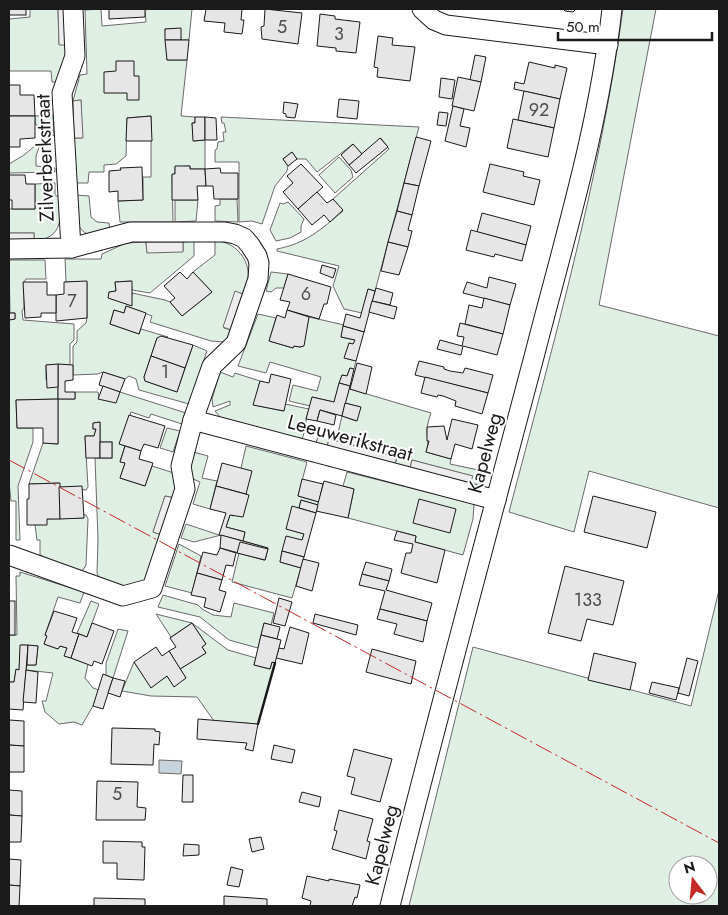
<svg xmlns="http://www.w3.org/2000/svg" width="728" height="915" font-family="Jost,sans-serif">
  <style>
    .green { fill: #e0efe3; stroke: #6a6a6a; fill-rule: evenodd }
    .parking { fill: #ededed; stroke: #6a6a6a }
    .water { fill: #c6d2dc; stroke: #6a6a6a }
    .building { fill: #e6e6e6; stroke: #1a1a1a }
    .lines { fill: none; stroke-linecap: round; stroke-linejoin: round }
    .minor-casing { stroke: #1a1a1a; stroke-width: 21 }
    .minor { stroke: #fff; stroke-width: 19 }
    .wall { stroke: #1a1a1a; stroke-width: 2.5 }
    .power { stroke: #c62828; stroke-width: 1; stroke-dasharray: 18 4 2.5 4; stroke-linecap: butt }
    .labels { text-anchor: middle; dominant-baseline: central; stroke-width: 4; stroke-linejoin: round; paint-order: stroke }
    .number-label { font-size: 18px; fill: #4d4d4d }
    .street-label { font-size: 20px; fill: #1a1a1a; stroke: #fff }
  </style>
  <rect width="100%" height="100%" fill="#fff"/>
  <!-- green -->
  <g class="green">
    <polygon points="30,9 58,9 59,44 66,45 67,60 61,82 52,82 51,71 9,71 9,19 30,17"/>
    <polygon points="101,9 102,26 146,22 145,9 192,9 189,40 181,40 180,29 165,29 167,60 187,60 181,116 195,117 195,123 192,123 194,141 205,140 205,169 190,169 190,166 175,167 175,174 172,175 173,222 120,222 118,201 143,200 143,177 151,177 151,116 127,118 126,156 116,164 104,165 104,172 89,172 88,183 75,183 74,138 82,138 81,100 73,101 80,75 87,74 85,10"/>
    <path d="M 623,9 L 656,9 L 599,305 L 719,336 L 719,508 L 589,471 L 574,532 L 509,512 C 553,345 600,179 623,9 Z"/>
    <polygon points="53,115 54,136 35,124 35,116"/>
    <path d="M 221,117 L 419,127 L 375,291 L 368,289 L 362,313 L 344,309 L 333,286 L 339,266 L 277,251 L 277,249 C 307,243 320,230 343,211 L 333,199 L 389,149 L 381,138 L 362,154 L 353,144 L 317,172 L 306,159 L 297,159 L 292,152 L 283,159 L 288,166 L 287,171 L 275,186 L 262,224 L 252,221 L 239,222 L 239,162 L 215,162 L 215,150 L 217,149 L 218,142 L 224,141 L 223,132 L 226,132 L 224,123 L 222,123 Z"/>
    <polygon points="36,145 40,145 36,156 36,166 55,168 55,172 9,173 9,164 24,155"/>
    <polygon points="339,157 351,170 353,177 335,193 319,175"/>
    <path d="M 55,183 L 55,196 L 60,196 C 61,219 63,238 34,241 L 34,233 L 9,233 L 9,209 L 35,209 L 35,184 Z"/>
    <path d="M 76,195 L 89,196 L 91,217 L 97,222 L 109,223 L 110,231 L 90,235 C 73,230 76,209 76,195 Z"/>
    <polygon points="220,199 237,199 238,222 215,221 215,206 220,205"/>
    <polygon points="175,200 198,200 196,221 175,222"/>
    <polygon points="288,202 304,219 301,226 301,232 290,238 276,241 270,230 280,203 283,204"/>
    <path d="M 194,241 L 194,256 L 150,293 L 132,290 L 131,281 L 115,282 L 116,291 L 109,292 L 109,298 L 131,305 L 132,293 L 165,300 L 170,302 L 182,316 L 212,292 L 193,272 L 215,255 L 215,241 C 231,241 246,254 248,271 C 249,279 246,287 243,294 L 236,292 L 224,328 L 231,330 L 229,336 L 223,342 L 211,341 L 150,322 L 152,316 L 126,306 L 124,313 L 114,310 L 110,324 L 139,334 L 141,329 L 168,337 L 157,338 L 144,377 L 145,381 L 177,392 L 193,345 L 207,351 L 189,404 L 139,390 L 136,379 L 129,376 L 125,379 L 103,372 L 98,374 L 73,375 L 73,346 L 77,342 L 77,331 L 86,323 L 87,318 L 87,282 L 66,282 L 65,259 L 101,259 L 102,254 L 126,243 L 146,242 L 147,252 L 183,251 L 183,242 Z"/>
    <polygon points="9,260 45,260 46,279 26,279 24,282 24,308 22,311 23,320 74,324 74,340 70,344 70,365 46,365 46,380 58,387 58,399 75,399 75,392 98,392 99,399 120,392 186,413 182,424 151,414 149,418 131,412 120,444 125,446 120,461 125,463 120,478 145,486 152,466 174,473 175,498 165,496 153,532 162,535 148,576 144,581 125,588 99,578 97,573 98,539 95,458 112,458 112,442 100,442 100,422 93,423 93,429 96,429 94,436 85,436 88,487 86,490 59,487 59,483 29,484 43,443 58,444 58,399 16,400 17,428 33,428 33,442 18,486 20,540 16,540 16,501 11,501 9,482 9,320 15,319 15,313 10,313"/>
    <polygon points="271,272 288,274 284,288 276,288 271,292 266,291"/>
    <polygon points="258,314 276,318 269,341 293,348 294,346 300,347 303,346 309,317 344,325 341,337 355,340 353,344 349,343 345,358 356,361 354,369 350,368 347,376 342,375 334,402 312,397 310,406 289,401 293,385 317,391 321,377 270,362 266,373 238,366"/>
    <polygon points="220,372 233,377 235,373 260,381 254,405 283,411 285,404 309,409 306,419 307,430 305,429 302,440 221,418 215,411 230,405 230,401 213,407 212,399"/>
    <path d="M 350,386 L 350,389 L 431,413 C 429,419 427,425 427,431 C 427,439 429,443 426,452 L 451,459 L 450,464 L 483,471 L 480,484 L 474,485 L 470,483 L 472,476 L 412,460 L 410,468 L 395,464 L 397,457 L 329,439 L 327,447 L 316,443 L 319,433 L 337,437 L 342,416 L 356,421 L 360,407 L 345,403 Z"/>
    <polygon points="167,428 180,431 173,452 160,448"/>
    <polygon points="246,446 307,462 298,496 319,502 318,505 301,500 299,508 292,507 287,529 304,534 302,540 282,551 280,562 301,568 292,598 232,582 239,553 264,560 268,548 243,541 245,532 226,527 230,515 233,516 248,495 246,494 241,468"/>
    <polygon points="193,452 208,456 202,478 217,481 210,509 193,504 200,482 191,478 189,464"/>
    <polygon points="347,472 474,504 473,519 463,555 415,542 416,536 348,518 354,489 343,486"/>
    <polygon points="83,514 86,515 88,519 86,565 83,570 74,572 40,555 40,540 37,540 35,525 47,519 83,518"/>
    <polygon points="186,524 219,535 221,535 194,542 181,538"/>
    <polygon points="179,544 201,556 192,593 165,586"/>
    <polygon points="20,572 84,592 80,603 58,597 45,635 47,636 44,644 58,649 60,646 67,648 65,656 88,664 85,678 93,688 99,690 93,706 82,725 74,722 59,724 45,712 42,701 46,701 53,673 26,670 27,665 36,665 38,646 21,645 19,670 16,670 14,682 9,682 9,635 17,635 16,576 20,576"/>
    <path d="M 719,590 L 719,906 L 409,906 L 473,647 L 691,706 ZM 678,865 L 708,865 L 708,895 L 678,895 Z"/>
    <polygon points="163,595 198,605 202,609 213,615 231,617 234,603 274,613 271,625 264,623 258,648 229,640 200,617 158,607"/>
    <polygon points="91,601 99,604 87,637 77,633"/>
    <polygon points="156,614 192,623 228,650 256,658 254,665 270,669 272,662 275,663 258,724 214,721 197,697 151,696 122,691 134,662 151,687 167,676 174,686 186,678 180,669 206,653 202,647 206,644 192,623 171,637"/>
    <polygon points="118,629 128,631 113,678 106,675 106,663"/>
  </g>
  <!-- parking -->
  <g class="parking">
    <polygon points="58,9 66,9 66,45 59,45"/>
    <polygon points="81,100 83,138 74,138 73,101"/>
    <rect x="9" y="233" width="25" height="8"/>
    <polygon points="146,242 183,242 183,252 147,253"/>
    <polygon points="235,291 243,294 231,330 223,327"/>
    <polygon points="329,439 397,457 395,464 327,447"/>
    <polygon points="412,460 473,476 470,483 410,468"/>
    <polygon points="165,496 175,498 162,535 153,532"/>
  </g>
  <!-- water -->
  <polygon class="water" points="159,760 182,761 181,774 159,773"/>
  <!-- building -->
  <g class="building">
    <rect x="9" y="9" width="17" height="6"/>
    <polygon points="109,9 145,9 145,17 109,19"/>
    <polygon points="206,9 242,9 241,20 244,20 242,34 224,32 225,23 204,21"/>
    <polygon points="265,9 302,13 298,44 262,39 261,27 264,26"/>
    <polygon points="563,9 576,9 573,12 565,11"/>
    <polygon points="320,14 335,16 335,19 360,22 356,53 336,51 336,48 317,46"/>
    <polygon points="181,28 181,40 165,40 165,29"/>
    <polygon points="378,36 393,38 392,45 415,47 410,81 377,77 378,68 374,67"/>
    <polygon points="165,40 189,40 187,60 167,60"/>
    <polygon points="475,55 486,57 481,82 470,80"/>
    <polygon points="116,61 134,61 134,76 139,76 139,100 127,100 127,93 104,93 104,72 116,71"/>
    <polygon points="529,62 555,68 555,65 567,68 560,99 514,89 515,82 524,84"/>
    <polygon points="458,77 481,82 474,111 452,106"/>
    <polygon points="441,78 455,80 452,99 439,97"/>
    <polygon points="9,85 20,85 20,95 34,95 35,116 9,116"/>
    <polygon points="524,91 560,99 554,128 518,120"/>
    <polygon points="339,99 359,101 357,119 337,117"/>
    <polygon points="284,102 298,104 295,118 286,117 286,114 283,113"/>
    <polygon points="453,106 464,109 460,126 470,128 466,147 445,141"/>
    <polygon points="439,112 448,113 446,126 437,125"/>
    <polygon points="9,116 35,116 35,138 20,139 20,147 9,147"/>
    <polygon points="151,116 152,141 126,141 127,118"/>
    <polygon points="195,117 205,117 205,140 193,141 192,123 195,123"/>
    <polygon points="205,117 216,118 217,140 205,140"/>
    <polygon points="513,119 554,128 548,157 507,148"/>
    <polygon points="416,137 431,141 419,186 404,183"/>
    <polygon points="380,138 388,147 356,173 349,165"/>
    <polygon points="353,144 362,154 349,165 341,155"/>
    <polygon points="292,152 297,159 288,166 283,159"/>
    <polygon points="301,164 323,187 298,209 283,192 293,183 287,176"/>
    <polygon points="490,164 524,172 523,176 540,180 534,205 483,192"/>
    <polygon points="175,166 190,166 190,169 205,169 206,186 197,186 198,200 172,200 172,174 175,174"/>
    <polygon points="142,167 143,200 118,201 118,191 109,192 109,171 121,170 120,168"/>
    <polygon points="220,168 221,173 238,173 238,199 214,199 213,186 206,186 205,169"/>
    <polygon points="9,175 25,175 26,184 35,184 35,209 12,209 12,200 9,200"/>
    <polygon points="404,183 419,186 412,215 397,211"/>
    <polygon points="317,192 327,203 333,199 343,210 330,222 324,215 312,225 298,209"/>
    <polygon points="397,211 412,215 408,230 412,231 408,247 388,242"/>
    <polygon points="482,213 531,226 526,245 477,232"/>
    <polygon points="471,230 526,245 522,261 495,254 494,257 466,250"/>
    <polygon points="388,242 408,247 399,275 381,271"/>
    <polygon points="322,265 336,269 333,278 320,273"/>
    <polygon points="180,272 187,279 193,272 212,292 182,316 170,302 175,298 164,286"/>
    <polygon points="288,274 331,287 327,304 324,304 319,319 287,310 290,302 280,300"/>
    <polygon points="489,277 516,284 510,305 463,293 467,282 487,288"/>
    <polygon points="87,281 87,318 56,321 56,295 64,294 64,282"/>
    <polygon points="132,281 132,306 108,298 109,292 116,291 115,282"/>
    <polygon points="23,282 47,282 47,295 56,295 56,313 41,313 41,317 25,318"/>
    <polygon points="376,288 393,293 390,305 372,301"/>
    <polygon points="368,289 375,291 364,332 343,326 346,314 360,318"/>
    <polygon points="484,298 510,305 503,334 465,324 469,305 482,308"/>
    <polygon points="372,301 397,307 394,319 369,312"/>
    <polygon points="126,306 146,313 139,334 110,324 114,310 124,313"/>
    <polygon points="287,310 309,317 304,346 300,347 294,346 293,348 269,341 277,315 285,318"/>
    <polygon points="9,313 15,313 15,319 9,320"/>
    <polygon points="460,323 503,334 497,355 463,346 461,355 437,349 440,340 462,346 464,337 457,336"/>
    <polygon points="343,326 364,332 356,361 344,358 349,343 353,344 355,340 341,337"/>
    <polygon points="161,336 193,345 185,368 151,356 157,338"/>
    <polygon points="151,356 185,368 177,392 145,381 144,377"/>
    <polygon points="419,361 444,367 444,369 450,371 463,373 465,368 493,375 488,393 415,375"/>
    <polygon points="357,363 372,367 366,394 350,389"/>
    <polygon points="58,364 73,365 73,380 65,381 65,392 75,392 75,399 58,399"/>
    <polygon points="58,364 58,387 47,388 46,365"/>
    <polygon points="350,368 354,369 350,386 339,383 342,375 347,376"/>
    <polygon points="103,372 125,379 120,392 99,385"/>
    <polygon points="271,374 291,379 284,411 253,405 260,381 269,383"/>
    <polygon points="425,377 488,393 482,414 455,406 456,401 443,396 438,395 437,397 421,393"/>
    <polygon points="339,383 350,386 342,416 320,410 317,421 306,419 312,397 334,402"/>
    <polygon points="103,386 120,392 116,403 98,399"/>
    <polygon points="58,399 58,444 43,443 43,428 17,428 16,400"/>
    <polygon points="345,403 361,407 357,421 342,416"/>
    <polygon points="320,410 336,415 334,425 317,421"/>
    <polygon points="129,415 165,426 158,448 144,444 141,451 119,444"/>
    <polygon points="452,419 478,425 472,449 455,444 451,459 426,452 429,441 427,441 427,427 444,426 447,440"/>
    <polygon points="100,422 100,458 86,458 85,436 94,436 96,429 93,429 93,423"/>
    <rect x="100" y="442" width="12" height="16"/>
    <polygon points="125,446 141,451 139,459 153,463 145,486 120,478 125,463 120,462"/>
    <polygon points="222,463 252,471 246,494 216,486"/>
    <polygon points="302,479 323,484 319,502 298,496"/>
    <polygon points="324,481 354,489 348,518 316,511"/>
    <polygon points="60,483 60,519 47,519 47,525 27,525 27,499 29,499 29,484"/>
    <polygon points="82,486 84,518 60,519 59,487"/>
    <polygon points="216,486 249,495 243,517 230,515 226,527 245,532 243,541 219,535 226,513 210,509"/>
    <polygon points="593,496 656,512 647,548 584,532"/>
    <polygon points="419,499 456,509 450,533 413,523"/>
    <polygon points="301,500 318,505 316,513 299,508"/>
    <polygon points="292,506 316,513 304,557 282,551 286,536 302,540 304,534 286,529"/>
    <polygon points="397,531 416,536 415,542 445,550 437,583 401,573 406,553 411,553 413,544 394,540"/>
    <polygon points="221,535 268,548 265,560 220,548"/>
    <polygon points="240,542 268,549 265,560 237,553"/>
    <polygon points="220,548 236,553 233,566 226,565 222,580 197,573 203,552 217,555"/>
    <polygon points="282,551 304,557 301,568 280,562"/>
    <polygon points="303,559 319,563 312,591 296,586"/>
    <polygon points="366,562 392,569 389,581 362,574"/>
    <polygon points="565,566 624,581 613,625 587,619 581,641 548,633"/>
    <polygon points="197,573 222,580 219,590 226,592 220,612 204,607 206,598 191,595"/>
    <polygon points="362,574 389,581 386,590 432,603 427,621 380,609 385,591 359,585"/>
    <polygon points="279,598 292,602 285,626 273,623"/>
    <rect x="9" y="601" width="6" height="34"/>
    <polygon points="380,609 427,621 423,642 394,634 397,624 377,619"/>
    <polygon points="54,611 77,618 72,632 79,634 71,658 64,656 67,648 60,646 58,649 44,644 47,636 45,635"/>
    <polygon points="315,614 358,625 356,635 313,623"/>
    <polygon points="92,623 114,631 102,664 94,661 92,666 71,658 79,634 87,637"/>
    <polygon points="192,623 206,644 202,647 206,653 180,669 169,651 176,647 170,638"/>
    <polygon points="264,623 280,627 277,639 261,635"/>
    <polygon points="290,627 309,633 302,664 276,658 279,648 284,649"/>
    <polygon points="261,635 281,640 275,663 272,662 270,669 254,665"/>
    <polygon points="20,645 28,645 23,710 9,709 9,682 14,682 16,669 19,670"/>
    <polygon points="28,645 38,646 36,665 27,665"/>
    <polygon points="156,647 162,656 169,651 186,678 174,687 167,676 151,688 134,662"/>
    <polygon points="372,649 416,661 411,684 366,672"/>
    <polygon points="594,653 636,663 630,690 588,680"/>
    <polygon points="687,658 698,661 689,696 678,693"/>
    <polygon points="26,670 38,672 36,703 23,702"/>
    <polygon points="103,674 113,678 103,709 93,706"/>
    <polygon points="113,678 125,681 120,697 108,693"/>
    <polygon points="652,682 679,688 676,700 649,693"/>
    <polygon points="198,719 258,724 253,751 245,749 247,743 197,739"/>
    <polygon points="9,720 24,721 24,746 9,745"/>
    <polygon points="112,728 155,729 155,731 160,732 159,745 154,744 153,765 111,764"/>
    <polygon points="9,745 24,746 24,772 9,772"/>
    <polygon points="274,745 295,750 292,763 271,759"/>
    <polygon points="354,749 392,759 380,802 351,794 355,778 347,776"/>
    <polygon points="183,775 193,775 193,802 182,802"/>
    <polygon points="97,781 138,782 137,807 146,808 145,820 96,820"/>
    <polygon points="9,790 22,791 22,816 9,815"/>
    <polygon points="302,792 321,797 319,807 299,802"/>
    <polygon points="339,810 373,819 367,841 370,842 366,859 332,849 337,831 334,830"/>
    <polygon points="9,815 22,816 21,842 9,842"/>
    <polygon points="261,837 264,849 252,852 249,839"/>
    <polygon points="103,841 142,842 142,847 145,847 144,880 117,879 117,863 103,863"/>
    <polygon points="184,844 199,845 199,855 183,856"/>
    <polygon points="9,859 21,860 20,886 9,885"/>
    <polygon points="231,867 243,870 239,887 227,885"/>
    <polygon points="307,876 329,881 329,879 360,885 357,898 355,897 352,906 310,906 311,901 302,898"/>
    <polygon points="9,885 20,886 19,906 9,906"/>
    <polygon points="224,896 267,899 267,906 224,906"/>
    <polygon points="94,898 145,899 145,906 94,906"/>
  </g>
  <g class="lines">
    <!-- minor casing -->
    <g class="minor-casing">
      <g id="minor">
        <polyline points="422,9 434,20 446,25 608,45"/>
        <polyline points="71,248 62,93 75,56 73,9"/>
        <polyline points="9,249 71,248 131,232 225,232 235,234 244,238 250,245 257,256 259,263 258,279 236,343 212,366 193,420 181,466 185,489 152,588 123,596 9,555"/>
        <polyline points="193,420 496,500"/>
        <path d="M 390,906 C 436,721 486,538 535,353 C 564,240 599,126 612,9"/>
      </g>
    </g>
    <!-- minor -->
    <use href="#minor" class="minor"/>
    <!-- wall -->
    <polyline class="wall" points="258,724 275,663"/>
    <!-- power -->
    <polyline class="power" points="9,460 719,843"/>
  </g>
  <g class="labels">
    <!-- number labels -->
    <g class="number-label">
      <text x="282" y="27">5</text>
      <text x="339" y="34">3</text>
      <text x="539" y="110">92</text>
      <text x="306" y="294">6</text>
      <text x="72" y="301">7</text>
      <text x="165" y="372">1</text>
      <text x="588" y="600">133</text>
      <text x="117" y="794">5</text>
    </g>
    <!-- street labels -->
    <g class="street-label">
      <text transform="translate(45 158) rotate(-92)">Zilverberkstraat</text>
      <text transform="translate(350 438) rotate(15)">Leeuwerikstraat</text>
      <text transform="translate(485 453) rotate(-75)">Kapelweg</text>
      <text transform="translate(382 845) rotate(-76)">Kapelweg</text>
    </g>
  </g>
  <!-- border -->
  <rect width="728" height="915" fill="none" stroke="#1a1a1a" stroke-width="20"/>
  <!-- north arrow -->
  <g transform="translate(693 880) rotate(344)"><circle r="24" fill="#ffffff" stroke="#a3a3a3"/>
  <path d="M0-4L9 19L0 12L-9 19Z" fill="#c62828"/>
  <text y="-8" font-size="14" font-weight="bold" text-anchor="middle" fill="#1a1a1a">N</text>
  </g>
  <!-- scale -->
  <path d="M558 32v8h154v-8" fill="none" stroke="#1a1a1a" stroke-width="2.5"/>
  <text x="566" y="32" font-size="15" fill="#1a1a1a" stroke="#ffffff" stroke-width="4" paint-order="stroke">50 m</text>
</svg>
